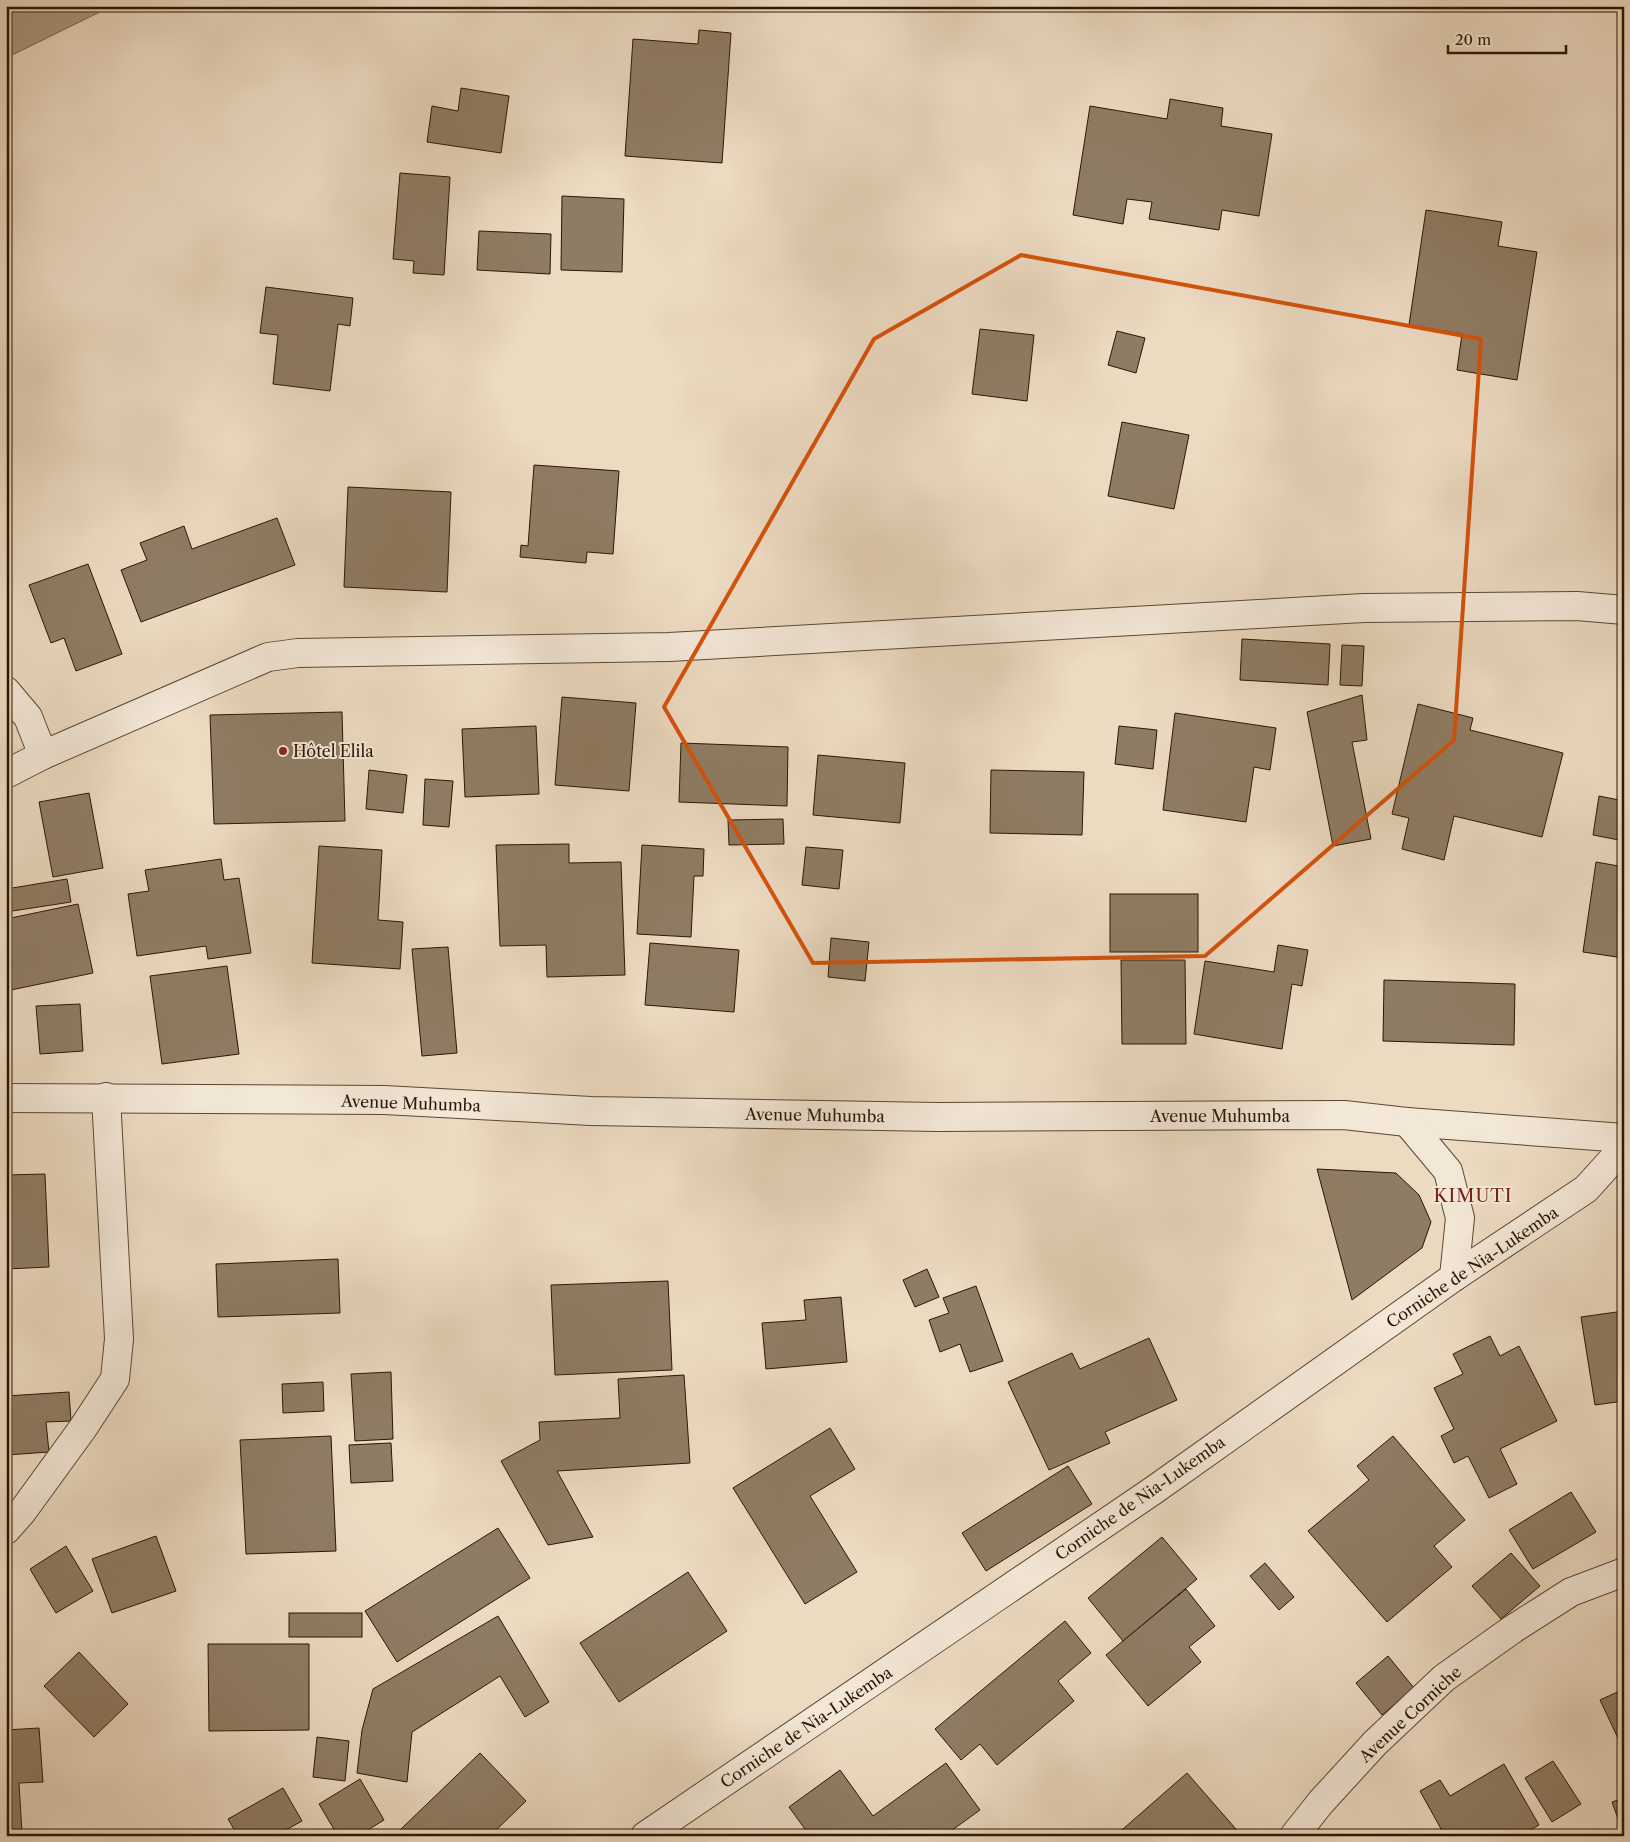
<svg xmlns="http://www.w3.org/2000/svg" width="1630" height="1842" font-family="'Libre Caslon Text',serif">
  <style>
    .water { fill: #aa987f; stroke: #77644c }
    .building { fill: #8f7c64; stroke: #2b1700 }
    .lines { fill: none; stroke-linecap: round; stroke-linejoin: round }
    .minor-casing { stroke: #5b4830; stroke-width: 30 }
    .minor { stroke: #f3e7d7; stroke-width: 28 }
    .marked { fill: none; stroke: #d5520b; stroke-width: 4; stroke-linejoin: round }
    .poi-dot { fill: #8f2418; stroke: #f3e7d7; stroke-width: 2 }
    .labels { text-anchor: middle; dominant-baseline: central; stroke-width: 4; stroke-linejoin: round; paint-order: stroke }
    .poi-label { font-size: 16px; fill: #2b1700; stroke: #f3e7d7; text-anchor: start }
    .street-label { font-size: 16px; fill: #2b1700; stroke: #f3e7d7 }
    .neighbourhood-label { font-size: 18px; letter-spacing: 1px; fill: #7a1f14; stroke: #f3e7d7 }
  </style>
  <rect width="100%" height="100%" fill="#ecdac1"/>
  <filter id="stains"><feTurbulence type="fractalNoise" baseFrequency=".004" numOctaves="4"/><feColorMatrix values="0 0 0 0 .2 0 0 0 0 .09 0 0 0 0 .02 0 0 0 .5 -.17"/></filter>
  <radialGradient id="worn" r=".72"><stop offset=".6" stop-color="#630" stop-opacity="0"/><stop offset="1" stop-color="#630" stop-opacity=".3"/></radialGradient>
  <!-- water -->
  <polygon class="water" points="6,6 112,6 6,58"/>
  <!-- building -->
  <g class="building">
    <polygon points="699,30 731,33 722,163 625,156 633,39 698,44"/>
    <polygon points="461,88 509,96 501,153 427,142 432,106 458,111"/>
    <polygon points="1170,99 1223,108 1221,126 1272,134 1259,216 1222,210 1219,230 1149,219 1152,202 1127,199 1123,224 1073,215 1090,106 1167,119"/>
    <polygon points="400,173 450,177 444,275 413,273 414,261 393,259"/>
    <polygon points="562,196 624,199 622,272 561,270"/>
    <polygon points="1426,210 1502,222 1498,246 1537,252 1517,380 1457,370 1462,334 1409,325"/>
    <polygon points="479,231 551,234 550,274 477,270"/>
    <polygon points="266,287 353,298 350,326 338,324 330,391 273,384 278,335 260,333"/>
    <polygon points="980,329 1034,335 1027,401 972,394"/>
    <polygon points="1117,331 1145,338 1136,373 1108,365"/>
    <polygon points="1122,422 1189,435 1174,509 1108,496"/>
    <polygon points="534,465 619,471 613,554 587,552 586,563 520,557 521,545 528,546"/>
    <polygon points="348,487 451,492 447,592 344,587"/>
    <polygon points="277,518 295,565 141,622 121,570 147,560 140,543 184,526 192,549"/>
    <polygon points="88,564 122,654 76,671 64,638 51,643 29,585"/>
    <polygon points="1242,639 1330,644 1328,685 1240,680"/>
    <polygon points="1342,645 1364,646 1362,686 1340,685"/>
    <polygon points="1362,695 1367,740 1352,742 1371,839 1333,846 1307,712"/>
    <polygon points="562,697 636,703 629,791 555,785"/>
    <polygon points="1418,704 1473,718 1470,730 1563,753 1542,837 1454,816 1444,860 1402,849 1409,818 1392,814"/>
    <polygon points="342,712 345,821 214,824 210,715"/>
    <polygon points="1175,713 1276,728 1270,770 1254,767 1246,822 1163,810"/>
    <polygon points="536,726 539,794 465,797 462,729"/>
    <polygon points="1119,726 1157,730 1153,769 1115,764"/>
    <polygon points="681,743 788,747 787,806 679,802"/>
    <polygon points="818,755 905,763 900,823 813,815"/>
    <polygon points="369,770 407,775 403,813 366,809"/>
    <polygon points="991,770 1084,772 1082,835 990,833"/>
    <polygon points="425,779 453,781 449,827 423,825"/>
    <polygon points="89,793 103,868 53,877 39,802"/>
    <polygon points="1599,796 1624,801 1624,841 1593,835"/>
    <polygon points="783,819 784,844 729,845 728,820"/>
    <polygon points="569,844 569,863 621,862 625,975 547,977 546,945 500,946 496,845"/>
    <polygon points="642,845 704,849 703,876 694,876 691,937 637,934"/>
    <polygon points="319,846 382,850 378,920 403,922 400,969 312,963"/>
    <polygon points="806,847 843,850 839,889 802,885"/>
    <polygon points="221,859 224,880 239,878 251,953 208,959 206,946 137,956 128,894 149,891 145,870"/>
    <polygon points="1596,862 1624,867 1624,958 1583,952"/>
    <polygon points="67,879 71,902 6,912 6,889"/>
    <rect x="1110" y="894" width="88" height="58"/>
    <polygon points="78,904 93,973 6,991 6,919"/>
    <polygon points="831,938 869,942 865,981 828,977"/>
    <polygon points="650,943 739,950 734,1012 645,1005"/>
    <polygon points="1278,945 1308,950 1302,986 1292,984 1282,1049 1194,1034 1205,961 1274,972"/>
    <polygon points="448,947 457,1053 422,1056 412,949"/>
    <polygon points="1121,960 1185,960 1186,1044 1122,1044"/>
    <polygon points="227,966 239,1054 162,1064 150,976"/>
    <polygon points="1384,980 1515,984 1514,1045 1383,1041"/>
    <polygon points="80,1004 83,1051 40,1054 36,1006"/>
    <polygon points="1317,1169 1396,1173 1419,1195 1431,1222 1422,1248 1352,1300"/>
    <polygon points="45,1174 49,1267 6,1269 6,1175"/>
    <polygon points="338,1259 340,1313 218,1317 216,1264"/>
    <polygon points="927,1269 939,1297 915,1307 903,1280"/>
    <polygon points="668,1281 672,1370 555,1375 551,1285"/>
    <polygon points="976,1286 1003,1361 970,1372 960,1344 940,1352 929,1320 949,1313 943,1298"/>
    <polygon points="841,1297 847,1362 766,1369 762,1323 806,1320 804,1300"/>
    <polygon points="1624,1311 1624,1401 1595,1405 1581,1317"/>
    <polygon points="1490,1336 1500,1356 1519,1346 1557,1421 1500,1449 1517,1484 1489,1498 1468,1456 1454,1463 1441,1436 1454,1429 1434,1388 1463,1374 1453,1354"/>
    <polygon points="1149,1338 1177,1400 1105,1432 1110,1443 1049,1470 1008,1382 1072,1353 1080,1369"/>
    <polygon points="391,1372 393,1439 355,1441 351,1374"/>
    <polygon points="684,1375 690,1463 557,1471 593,1537 548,1545 501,1461 540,1440 539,1422 620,1418 618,1379"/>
    <polygon points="323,1382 324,1411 283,1413 282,1384"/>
    <polygon points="69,1392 71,1421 46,1422 49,1452 6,1455 6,1396"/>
    <polygon points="830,1428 855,1469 810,1496 857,1572 805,1604 733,1488"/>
    <polygon points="331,1436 336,1551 246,1554 240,1440"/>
    <polygon points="1393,1436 1465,1520 1434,1546 1452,1567 1387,1622 1308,1531 1369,1480 1357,1466"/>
    <polygon points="391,1443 393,1481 351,1483 349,1445"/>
    <polygon points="1068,1466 1092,1504 986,1571 962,1533"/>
    <polygon points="1571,1492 1596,1532 1533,1569 1509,1530"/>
    <polygon points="498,1528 530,1578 397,1662 365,1611"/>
    <polygon points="156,1536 176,1591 112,1613 92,1559"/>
    <polygon points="1162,1537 1197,1579 1123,1641 1088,1598"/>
    <polygon points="66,1546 93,1591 56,1613 30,1569"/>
    <polygon points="1511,1553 1540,1586 1501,1619 1472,1586"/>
    <polygon points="1265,1563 1294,1597 1279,1610 1250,1576"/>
    <polygon points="688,1572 727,1631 619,1702 580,1643"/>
    <polygon points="1186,1589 1215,1626 1189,1647 1201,1662 1148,1706 1106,1655"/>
    <rect x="289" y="1613" width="73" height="24"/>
    <polygon points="498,1616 549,1702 525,1717 500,1676 412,1732 407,1782 357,1773 362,1730 373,1689"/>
    <polygon points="1065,1621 1091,1653 1058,1681 1074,1701 997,1765 980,1744 961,1760 935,1729"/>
    <polygon points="208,1644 309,1644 309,1730 209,1731"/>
    <polygon points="79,1652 128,1704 94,1737 44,1686"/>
    <polygon points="1388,1656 1414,1688 1382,1715 1356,1683"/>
    <polygon points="1624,1689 1624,1751 1600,1700"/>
    <polygon points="39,1728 43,1782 19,1783 22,1833 6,1834 6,1730"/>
    <polygon points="317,1737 349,1741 345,1781 313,1777"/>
    <polygon points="480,1753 526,1801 490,1836 405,1836 400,1830"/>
    <polygon points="1553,1761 1581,1804 1552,1822 1525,1778"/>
    <polygon points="946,1763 980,1810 944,1836 810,1836 789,1807 840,1770 873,1816"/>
    <polygon points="1504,1764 1539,1825 1520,1836 1445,1836 1420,1791 1440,1780 1450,1796"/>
    <polygon points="1187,1773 1242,1836 1115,1836"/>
    <polygon points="360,1779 384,1820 358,1836 338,1836 319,1804"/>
    <polygon points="283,1788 302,1821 275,1836 238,1836 228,1819"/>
    <polygon points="1624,1798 1624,1835 1612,1802"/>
  </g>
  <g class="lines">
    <!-- minor casing -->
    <g class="minor-casing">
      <g id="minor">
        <polyline points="6,691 28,717 43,755"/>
        <polyline points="6,774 43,755 268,657 298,653 669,647 1364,608 1577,606 1624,610"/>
        <polyline points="6,1098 384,1100 591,1111 938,1117 1344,1115 1407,1122 1624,1138"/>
        <polyline points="1407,1122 1448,1171 1460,1218 1454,1277"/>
        <polyline points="6,1530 22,1512 83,1428 115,1379 119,1339 106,1097"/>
        <polyline points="645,1836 1154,1490 1454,1277 1586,1189 1624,1147"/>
        <polyline points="1294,1836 1321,1802 1375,1743 1444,1678 1513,1629 1571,1592 1624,1572"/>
      </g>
    </g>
    <!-- minor -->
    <use href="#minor" class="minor"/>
  </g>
  <!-- marked area -->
  <path class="marked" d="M 1021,255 L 1481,339 L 1454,740 L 1205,956 L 813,963 L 664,707 L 874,339 Z"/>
  <!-- markers -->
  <circle class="poi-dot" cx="283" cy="751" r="5"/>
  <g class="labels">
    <!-- poi labels -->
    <g class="poi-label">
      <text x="293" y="751">Hôtel Elila</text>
    </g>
    <!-- street labels -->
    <g class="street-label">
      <text transform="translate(411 1103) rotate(2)">Avenue Muhumba</text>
      <text transform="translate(815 1115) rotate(1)">Avenue Muhumba</text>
      <text x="1220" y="1116">Avenue Muhumba</text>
      <text transform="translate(1472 1267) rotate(-34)">Corniche de Nia-Lukemba</text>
      <text transform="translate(1140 1498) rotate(-35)">Corniche de Nia-Lukemba</text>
      <text transform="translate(1410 1714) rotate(-43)">Avenue Corniche</text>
      <text transform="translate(806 1727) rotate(-34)">Corniche de Nia-Lukemba</text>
    </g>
    <!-- neighbourhood labels -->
    <g class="neighbourhood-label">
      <text x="1473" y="1196">KIMUTI</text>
    </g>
  </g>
  <!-- margin -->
  <rect width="1630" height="1842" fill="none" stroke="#ecdac1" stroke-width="25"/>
  <rect x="8" y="8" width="1615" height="1827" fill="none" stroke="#2b1700" stroke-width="2.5"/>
  <rect x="12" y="12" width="1605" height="1817" fill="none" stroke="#2b1700"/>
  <!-- scale -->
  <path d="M1448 45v8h118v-8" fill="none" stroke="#2b1700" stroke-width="2.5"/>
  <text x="1455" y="45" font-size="15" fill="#2b1700" stroke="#f3e7d7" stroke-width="4" paint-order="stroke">20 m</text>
  <rect width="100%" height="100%" filter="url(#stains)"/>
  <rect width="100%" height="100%" fill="url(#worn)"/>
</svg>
